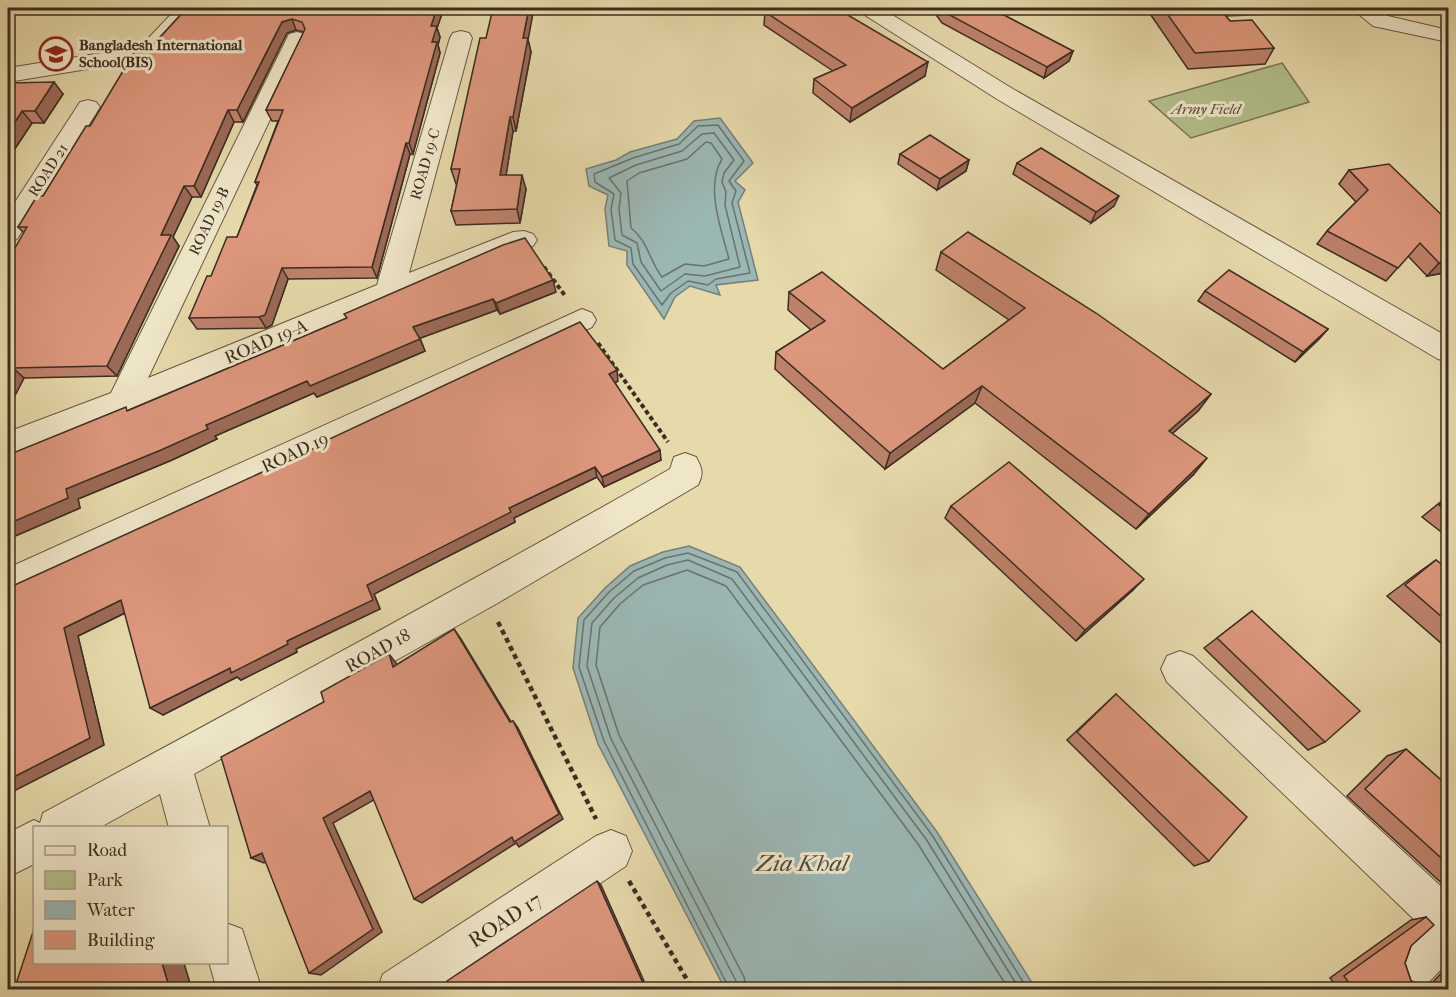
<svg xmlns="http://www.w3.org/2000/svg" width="1456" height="997" font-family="'IM FELL French Canon',serif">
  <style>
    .green { fill: #b3c08a; stroke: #777656; stroke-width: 1.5 }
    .water { fill: #9bb7b4; stroke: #758079; stroke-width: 1.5 }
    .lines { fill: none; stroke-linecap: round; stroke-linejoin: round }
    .shore { stroke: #6b726a; stroke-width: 1.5 }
    .minor-casing { stroke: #665843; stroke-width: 2 }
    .path-far1 { stroke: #3b2d21; stroke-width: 4; stroke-dasharray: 4.5 3; stroke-linecap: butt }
    .path { stroke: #3b2d21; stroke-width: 4.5; stroke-dasharray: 5 4; stroke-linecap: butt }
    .minor { fill: #efe6c8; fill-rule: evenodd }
    .wall { fill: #be826b; stroke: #3b2d21; stroke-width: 1.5 }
    .shaded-wall { fill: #9b6a57; stroke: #3b2d21; stroke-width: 1.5 }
    .building { fill: #dd977c; stroke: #3b2d21; stroke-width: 1.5 }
    .labels { text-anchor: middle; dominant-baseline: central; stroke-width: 6; stroke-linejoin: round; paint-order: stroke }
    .far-poi-label { font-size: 15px; font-weight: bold; fill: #3b2d21; stroke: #efe6c8; text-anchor: start }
    .far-park-label { font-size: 15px; font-style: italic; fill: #534a36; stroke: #efe6c8 }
    .far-street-label { font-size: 15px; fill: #3b2d21; stroke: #efe6c8 }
    .street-label { font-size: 18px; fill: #3b2d21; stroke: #efe6c8 }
    .near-street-label { font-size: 21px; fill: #3b2d21; stroke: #efe6c8 }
    .near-water-label { font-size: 24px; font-style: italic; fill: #4e493e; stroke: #efe6c8 }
  </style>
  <rect width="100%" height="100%" fill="#e6d9aa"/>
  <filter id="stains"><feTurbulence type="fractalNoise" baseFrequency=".00333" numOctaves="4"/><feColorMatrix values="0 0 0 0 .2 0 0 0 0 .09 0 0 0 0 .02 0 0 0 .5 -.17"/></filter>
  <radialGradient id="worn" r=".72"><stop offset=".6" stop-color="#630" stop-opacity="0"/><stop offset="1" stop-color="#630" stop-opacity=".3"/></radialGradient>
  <!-- green -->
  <g class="green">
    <polygon points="1205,8 1283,8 1287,13 1213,17"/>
    <polygon points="1282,63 1309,102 1191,138 1149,101"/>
  </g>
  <!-- water -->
  <g class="water">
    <polygon points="720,118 753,163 735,181 745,190 738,202 758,280 716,285 720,295 690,286 675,297 664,319 627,265 627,251 609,246 605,209 608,195 589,186 586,169 616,160 630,152 677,139 694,121"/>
    <polygon points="689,546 740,567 937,832 1036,989 725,989 598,744 573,668 578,618 605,588 630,566 663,552"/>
  </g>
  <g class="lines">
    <!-- shore -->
    <g class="shore">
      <polygon points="718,125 744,161 729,181 736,191 732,203 750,273 716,279 708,285 688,281 671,293 662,305 633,264 631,248 615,240 611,209 614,194 595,182 594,174 633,158 679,144 698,126"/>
      <polygon points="714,133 734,160 724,173 722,182 726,192 725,205 740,267 705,276 685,274 661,291 641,262 637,243 622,235 619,209 621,193 609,178 636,165 682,151 702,134"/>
      <path d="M 706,142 L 711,143 L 722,159 C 705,186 721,229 729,259 L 704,266 L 685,264 L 662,277 C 649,260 648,241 631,228 L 627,181 L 639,173 L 687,159 Z"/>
      <polyline points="730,990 604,741 579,667 584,620 609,592 634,571 665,558 688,553 737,572 932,835 1028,990"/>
      <polyline points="737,990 736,981 611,739 587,666 592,623 614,598 638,578 667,565 688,560 732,579 926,839 1020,990"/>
      <polyline points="747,990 744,977 619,735 596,665 600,627 620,604 643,585 687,570 726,586 918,844 1009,990"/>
    </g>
    <!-- minor casing -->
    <g class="minor-casing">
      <g id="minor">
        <polygon points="177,8 199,8 155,58 8,82 8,68 140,47"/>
        <polygon points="856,8 881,8 1013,89 1448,337 1448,362 1438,359 997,99 860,12"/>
        <polygon points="1351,8 1375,8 1388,16 1448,30 1448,42 1373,26"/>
        <polygon points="461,31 469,33 472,38 409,273 513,232 524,231 533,234 537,240 533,246 517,250 132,412 8,458 8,432 111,393 289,34 297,32 305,34 308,39 148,378 377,285 450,38 453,33"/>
        <polygon points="88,100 96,102 100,107 17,239 8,242 8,213 80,102"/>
        <polygon points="582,309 592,313 596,320 592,327 8,601 8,568"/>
        <path d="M 685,453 L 696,457 C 702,468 704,473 698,485 L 496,604 L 194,774 L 210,828 L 169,828 L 160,794 L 99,828 L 34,828 L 34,864 L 8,877 L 8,833 L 34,820 L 40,823 L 43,813 C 252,700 462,587 670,469 L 674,457 Z"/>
        <polygon points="1180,651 1193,656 1448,893 1448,962 1430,981 1414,987 1398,981 1392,965 1398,949 1422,927 1167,682 1161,669 1167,656"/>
        <polygon points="611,830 626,836 632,851 626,866 440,990 377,990 383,974 596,836"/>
        <polygon points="226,923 242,929 262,990 217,990 209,962 226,962"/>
      </g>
    </g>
    <!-- path-far1 -->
    <g class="path-far1">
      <polyline points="544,267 566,297"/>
      <polyline points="598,343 668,442"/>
    </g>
    <!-- path -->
    <g class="path">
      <polyline points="498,622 596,819"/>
      <polyline points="629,881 693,990"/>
    </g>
    <!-- minor -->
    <use href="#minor" class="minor"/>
  </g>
  <!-- wall -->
  <g class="wall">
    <polygon points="187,8 444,8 437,28 440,37 438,45 440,53 413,154 410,154 377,278 288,279 272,325 266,328 197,329 189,318 211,276 237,237 257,185 255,182 278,121 272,121 266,110 304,32 296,30 287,33 243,122 234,122 201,197 192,197 173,237 179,246 117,376 24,378 8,409 24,233 18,227 43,196 90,126 150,48"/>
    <polygon points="931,8 992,8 994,10 1073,51 1069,61 1044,78 942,23"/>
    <polygon points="1146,8 1219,8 1230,21 1274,48 1265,64 1188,69"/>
    <polygon points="765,12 925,76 850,122 813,93 814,79 833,71 764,25"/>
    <polygon points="486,38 528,40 531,52 516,131 513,131 506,175 526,189 520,223 456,225 451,211 457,184 456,184 451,169"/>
    <polygon points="8,83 63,94 44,123 32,123 8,159"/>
    <polygon points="900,154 969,160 966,171 937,190 898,164"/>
    <polygon points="1017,163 1114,206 1091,223 1013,174"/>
    <polygon points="1349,170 1449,272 1427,276 1408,256 1386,281 1317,244 1327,231 1356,202 1339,184"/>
    <polygon points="941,252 1211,394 1198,411 1173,433 1194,474 1136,529 975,403 885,469 775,369 776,352 811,330 788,310 789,292 943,369 1009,320 936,270"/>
    <polygon points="1205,291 1328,329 1319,339 1295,362 1198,301"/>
    <polygon points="556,292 500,314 497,310 420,338 425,351 317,397 314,393 215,436 217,439 172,460 78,499 80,508 8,539 129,410 347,318"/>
    <polygon points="618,381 615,383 661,460 604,487 597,477 514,518 515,522 374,594 380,609 296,649 297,652 241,680 237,677 163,715 125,613 78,636 104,745 8,588"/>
    <polygon points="1449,495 1449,538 1422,517"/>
    <polygon points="951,506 1133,590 1076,641 945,518"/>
    <polygon points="1436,560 1449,570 1449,650 1387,596 1419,572"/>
    <polygon points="1252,611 1325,742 1308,750 1204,648"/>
    <polygon points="1116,694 1209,861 1194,866 1067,740"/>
    <polygon points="1406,749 1449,787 1449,890 1347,796 1387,756"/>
    <polygon points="1426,917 1411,946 1405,963 1411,981 1424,986 1432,983 1449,965 1449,990 1339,990 1330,978 1411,920"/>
  </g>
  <!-- shaded-wall -->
  <g class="shaded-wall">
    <polygon points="437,8 444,8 437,28 440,37 438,45 440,53 413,154 409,143 431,26"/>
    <polygon points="529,8 534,8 528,40 531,52 516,131 513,117 523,38"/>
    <polygon points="292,19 296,30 287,33 243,122 237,110 282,22"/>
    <polygon points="1073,51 1069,61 1044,78 1047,67"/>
    <polygon points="928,62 925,76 850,122 852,108"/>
    <polygon points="54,82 63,94 44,123 35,111"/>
    <polygon points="228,110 234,122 201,197 194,186"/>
    <polygon points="22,111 32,123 8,159 8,133"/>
    <polygon points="510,117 513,131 504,189 500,175"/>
    <polygon points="406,143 410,154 377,278 372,267"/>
    <polygon points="969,160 966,171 937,190 940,179"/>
    <polygon points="522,175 526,189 520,223 517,209"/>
    <polygon points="184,186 192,197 173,237 179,246 117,376 107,366 161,235"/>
    <polygon points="1119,196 1114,206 1091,223 1096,212"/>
    <polygon points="1449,261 1449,272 1427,276 1439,263"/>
    <polygon points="282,268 288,279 272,325 266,328 259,317"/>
    <polygon points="553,280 556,292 500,314 496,303"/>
    <polygon points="493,299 497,310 418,339 413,327"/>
    <polygon points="1328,329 1319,339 1295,362 1303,352"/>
    <polygon points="420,339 425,351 317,397 314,393 215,436 217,439 172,460 78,499 80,508 8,539 8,524 66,489 206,425 307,381"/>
    <polygon points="13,368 24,378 8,409 8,378"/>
    <polygon points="617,370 618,381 611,385 609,374"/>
    <polygon points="982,386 975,403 885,469 890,453"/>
    <polygon points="1211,394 1198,411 1157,447 1169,431"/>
    <polygon points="660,450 661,460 604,487 602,477"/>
    <polygon points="1207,458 1194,474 1136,529 1149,514"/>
    <polygon points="595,467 597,477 514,518 515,522 374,594 380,609 296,649 297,652 241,680 237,677 163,715 150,708 230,668 287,641 367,585 509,508"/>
    <polygon points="1144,579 1133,590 1076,641 1085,630"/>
    <polygon points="121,600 133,609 78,636 104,745 8,794 8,780 64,628"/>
    <polygon points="454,629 461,639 516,730 510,722"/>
    <polygon points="389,654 396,663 401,675 393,667"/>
    <polygon points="513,721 518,728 563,819 519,847 516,843 422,903 414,899"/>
    <polygon points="370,791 379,797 333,823 382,932 321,975 309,973 323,818"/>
    <polygon points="262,853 274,857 264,863 251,858"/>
    <polygon points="597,881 601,885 648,990 646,990"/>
    <polygon points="162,963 184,963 192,990 170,990"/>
  </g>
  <!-- building -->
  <g class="building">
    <polygon points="187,8 437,8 431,26 437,26 432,42 437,42 409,143 406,143 372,267 282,268 265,315 259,317 189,318 207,276 211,276 227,237 237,237 259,182 255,182 283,110 266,110 305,29 302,22 292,19 282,22 237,110 228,110 194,186 184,186 161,235 171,235 107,366 13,368 8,378 8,260 27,227 18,227 37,196 43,196 86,126 90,126 135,51 150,48"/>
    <polygon points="493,8 529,8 523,38 528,38 513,117 510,117 500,175 522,175 517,209 451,211 460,169 451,169 480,38 486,38"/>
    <polygon points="775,8 836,8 928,62 852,108 814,79 846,65 765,12"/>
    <polygon points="941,8 992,8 994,10 1073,51 1047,67 944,12"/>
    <polygon points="1163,8 1219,8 1230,21 1252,20 1274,48 1195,53"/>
    <polygon points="54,82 35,111 22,111 8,133 8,83"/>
    <polygon points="930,135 969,160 940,179 900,154"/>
    <polygon points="1041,148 1119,196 1096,212 1017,163"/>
    <polygon points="1389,164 1449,222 1449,261 1439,263 1420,243 1398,268 1327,231 1368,190 1349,170"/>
    <polygon points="968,232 1096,313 1211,394 1169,431 1207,458 1149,514 982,386 890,453 776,352 825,321 789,292 822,272 943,369 1025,308 941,252"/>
    <polygon points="525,238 553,280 496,303 493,299 413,327 420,339 310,386 307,381 206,425 208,429 161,450 66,489 68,498 8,524 8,455 126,407 127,411 347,318 344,314 503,245"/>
    <polygon points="1229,270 1328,329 1303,352 1205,291"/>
    <polygon points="580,322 617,370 609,374 660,450 602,477 595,467 509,508 511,512 367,585 373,600 287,641 288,644 231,673 230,668 150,708 121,600 64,628 90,738 8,780 8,588 324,444 323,442"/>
    <polygon points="1009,462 1144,579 1085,630 951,506"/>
    <polygon points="1449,497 1449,512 1439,505"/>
    <polygon points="1436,560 1449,570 1449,623 1405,585"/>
    <polygon points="1252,611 1360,711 1325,742 1217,638"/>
    <polygon points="454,629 510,722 513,721 559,814 514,842 512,837 414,899 370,791 323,818 373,929 309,973 262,853 251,858 221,757 324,702 321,692 389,654 393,667"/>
    <polygon points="1116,694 1247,817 1209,861 1077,732"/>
    <polygon points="1406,749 1449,787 1449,865 1365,789"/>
    <polygon points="597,881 646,990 450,990 447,981"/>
    <polygon points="1426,917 1434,925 1411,946 1405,963 1411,981 1430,988 1449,981 1449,990 1354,990 1344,976"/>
    <polygon points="34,929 34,963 162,963 170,990 14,990"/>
  </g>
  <!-- icons -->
  <defs>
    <g id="school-ring" transform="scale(1.725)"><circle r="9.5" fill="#efe6c8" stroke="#8f2418" stroke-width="1.5"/><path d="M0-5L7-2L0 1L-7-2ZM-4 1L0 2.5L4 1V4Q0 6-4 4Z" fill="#8f2418"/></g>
  </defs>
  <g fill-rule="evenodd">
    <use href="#school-ring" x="56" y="54"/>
  </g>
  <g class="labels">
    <!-- far-poi labels -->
    <g class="far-poi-label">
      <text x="79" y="45">Bangladesh International<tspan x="79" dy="17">School(BIS)</tspan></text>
    </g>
    <!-- far-park labels -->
    <g class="far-park-label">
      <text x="1206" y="109">Army Field</text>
    </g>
    <!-- far-street labels -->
    <g class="far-street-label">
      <text transform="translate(425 164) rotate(-74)">ROAD 19-C</text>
      <text transform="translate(48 170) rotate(-57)">ROAD 21</text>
      <text transform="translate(209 221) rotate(-64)">ROAD 19-B</text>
    </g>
    <!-- street labels -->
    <g class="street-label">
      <text transform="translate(266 342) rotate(-23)">ROAD 19-A</text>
      <text transform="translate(295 453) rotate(-25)">ROAD 19</text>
      <text transform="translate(378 651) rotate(-29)">ROAD 18</text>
    </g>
    <!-- near-street labels -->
    <g class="near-street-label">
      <text transform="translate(505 920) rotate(-33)">ROAD 17</text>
    </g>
    <!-- near-water labels -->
    <g class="near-water-label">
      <text x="802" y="863">Zia Khal</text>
    </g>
  </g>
  <!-- margin -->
  <rect width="1456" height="997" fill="none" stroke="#e6d9aa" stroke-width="30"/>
  <rect x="9" y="9" width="1438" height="979" fill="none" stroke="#3b2d21" stroke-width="3"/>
  <rect x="15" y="15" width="1426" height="967" fill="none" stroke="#3b2d21" stroke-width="1.5"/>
  <!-- legend -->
  <rect x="33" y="826" width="195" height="138" fill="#efe6c8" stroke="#a79c85" stroke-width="1.5"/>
  <rect x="45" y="846" width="30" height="9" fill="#efe6c8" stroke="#a79c85" stroke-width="1.5"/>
  <text x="87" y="856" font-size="18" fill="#3b2d21">Road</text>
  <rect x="45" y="871" width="30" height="18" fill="#b3c08a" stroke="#a79c85" stroke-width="1.5"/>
  <text x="87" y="886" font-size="18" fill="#3b2d21">Park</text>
  <rect x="45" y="901" width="30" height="18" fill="#9bb7b4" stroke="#a79c85" stroke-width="1.5"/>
  <text x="87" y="916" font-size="18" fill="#3b2d21">Water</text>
  <rect x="45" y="931" width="30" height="18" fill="#dd977c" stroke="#a79c85" stroke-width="1.5"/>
  <text x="87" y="946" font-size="18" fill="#3b2d21">Building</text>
  <rect width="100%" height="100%" filter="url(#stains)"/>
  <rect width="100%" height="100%" fill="url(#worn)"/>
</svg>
